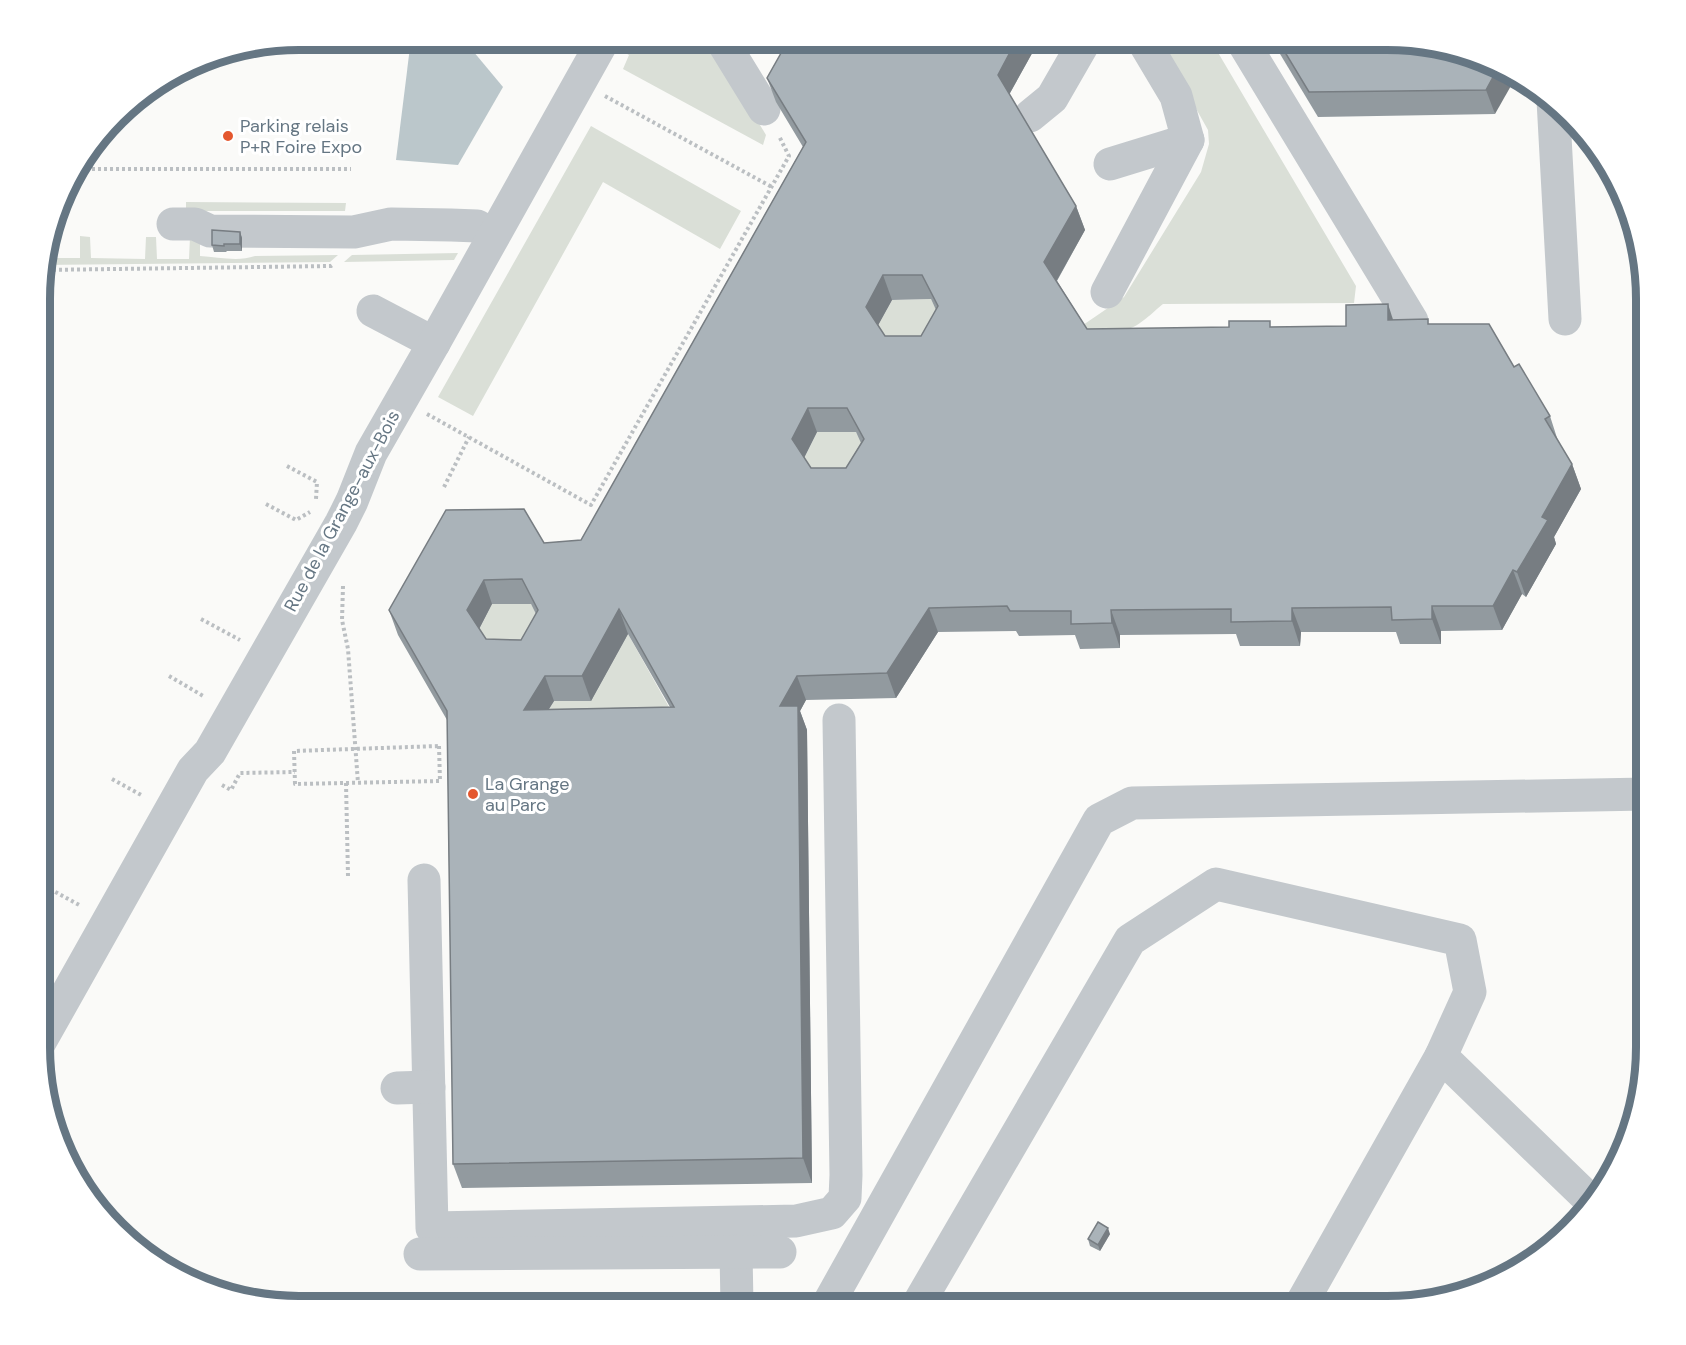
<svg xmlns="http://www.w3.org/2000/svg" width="1686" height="1345" font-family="'DM Sans',sans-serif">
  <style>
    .green { fill: #dadfd7 }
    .water { fill: #bbc7cb }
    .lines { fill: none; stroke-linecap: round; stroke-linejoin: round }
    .path { stroke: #bbbfc2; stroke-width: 4; stroke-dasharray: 3 3; stroke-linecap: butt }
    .minor { stroke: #c3c8cc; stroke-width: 33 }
    .wall { fill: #929a9f; fill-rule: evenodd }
    .shaded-wall { fill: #777d82 }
    .building { fill: #aab3b9; stroke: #777d82; stroke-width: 1.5; fill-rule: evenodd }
    .poi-dot { fill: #e4572e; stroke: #fff; stroke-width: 2 }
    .labels { text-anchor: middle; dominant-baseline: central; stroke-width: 6; stroke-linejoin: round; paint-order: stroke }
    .poi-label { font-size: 18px; fill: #657683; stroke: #fff; text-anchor: start }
    .street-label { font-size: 18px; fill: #657683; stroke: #fff }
    .rim { fill: none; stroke: #657683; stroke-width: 8 }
  </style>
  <rect width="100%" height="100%" fill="#fafaf8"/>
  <!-- green -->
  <g class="green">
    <polygon points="624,39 709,39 766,135 763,145 623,69 629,55 618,49"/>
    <path d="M 1157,39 L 1210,39 L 1356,286 L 1354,303 L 1163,304 C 1153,312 1139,327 1127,329 C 1111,331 1105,324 1089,334 L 1083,325 L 1124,297 L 1201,172 L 1209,144 L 1208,130 Z"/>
    <polygon points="591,126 741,211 720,249 603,182 473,416 438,397"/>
    <polygon points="186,202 346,203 345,211 186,211"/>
    <path d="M 80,236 L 90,237 L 91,258 L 145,259 L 146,237 L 156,237 L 157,259 L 189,259 L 190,237 L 200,237 L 200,256 C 218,257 238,262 255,256 L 338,255 L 330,262 L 41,265 L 43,258 L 80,258 Z"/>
    <polygon points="458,253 454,260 344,262 352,255"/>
    <polygon points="931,299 947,331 930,361 875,331 892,300"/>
    <polygon points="817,432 856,432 873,463 855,493 801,464"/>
    <polygon points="492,604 531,604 547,634 530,664 476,635"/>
    <polygon points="628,634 683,732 533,734 554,701 591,700"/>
  </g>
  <!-- water -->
  <polygon class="water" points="411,39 463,39 503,87 458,165 396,160"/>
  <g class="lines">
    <!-- path -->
    <g class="path">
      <polyline points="605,96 772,187"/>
      <polyline points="74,169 351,169"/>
      <polyline points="41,270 331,266 334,264"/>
      <polyline points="427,414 591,505 789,156 779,136"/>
      <polyline points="287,466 317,482 316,499"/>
      <polyline points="444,487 469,437"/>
      <polyline points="266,504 296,520 310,512"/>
      <polyline points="343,586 342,620 348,649 358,783"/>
      <polyline points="201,619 240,640"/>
      <polyline points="169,676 205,697"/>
      <polygon points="439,746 440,781 295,784 294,751"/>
      <polyline points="112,779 143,796"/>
      <polyline points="346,783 348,876"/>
      <polyline points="222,785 231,790 240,773 295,772"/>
      <polyline points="50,889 81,906"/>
    </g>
    <!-- minor -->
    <g class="minor">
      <polyline points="721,39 764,109"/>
      <polyline points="1241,39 1412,321"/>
      <polyline points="1553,100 1565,319"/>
      <polyline points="1030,116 1052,98 1086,39"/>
      <polyline points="1110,164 1188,140"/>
      <polyline points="173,224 195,224 210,231 354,232 391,224 451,225 477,226 493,235"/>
      <polyline points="1107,292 1188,140 1176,96 1142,39"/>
      <polyline points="373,311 434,343"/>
      <polyline points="424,880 432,1228 796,1221 832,1213 845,1198 846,1175 839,720"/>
      <polyline points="40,1042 193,770 210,752 341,523 352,501 371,453 434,343 604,39"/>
      <polyline points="1441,1056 1592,1202"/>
      <polyline points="397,1088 429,1087"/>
      <polyline points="736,1251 737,1306"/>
      <polyline points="420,1254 780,1252"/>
      <polyline points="827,1306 1099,820 1132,803 1647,794"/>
      <polyline points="917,1306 1130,940 1216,884 1460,940 1470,992 1441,1056 1300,1306"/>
    </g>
  </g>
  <!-- wall -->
  <g class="wall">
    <path d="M 789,39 L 1040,39 L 1009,95 L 1076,206 L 1085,230 L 1057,281 L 1087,329 L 1346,326 L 1393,320 L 1430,324 L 1514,367 L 1550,416 L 1558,441 L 1572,464 L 1581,489 L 1554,537 L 1556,544 L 1526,597 L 1522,594 L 1502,630 L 1441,631 L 1441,644 L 1400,644 L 1396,632 L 1301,632 L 1300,646 L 1240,646 L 1236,634 L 1120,635 L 1120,648 L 1080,649 L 1075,635 L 1019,636 L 1016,631 L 938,632 L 896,698 L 806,700 L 800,711 L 807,730 L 812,1183 L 462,1188 L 453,1164 L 447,720 L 398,635 L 389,610 L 544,543 L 581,540 L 803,147 L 776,102 L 767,78 ZM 931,299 L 936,310 L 921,336 L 885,336 L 878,325 L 892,300 ZM 817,432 L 856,432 L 861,443 L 846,468 L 811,468 L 804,458 ZM 492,604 L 531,604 L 536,614 L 521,640 L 486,639 L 479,629 ZM 628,634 L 670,707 L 549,709 L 554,701 L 591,701 Z"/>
    <polygon points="1271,39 1404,40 1486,59 1495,114 1318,117"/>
    <polygon points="240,232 242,238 242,251 226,251 227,252 214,252 212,245"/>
    <polygon points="1647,917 1647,935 1641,930 1639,923"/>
    <polygon points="1110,1234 1100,1251 1090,1246 1088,1239"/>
  </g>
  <!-- shaded-wall -->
  <g class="shaded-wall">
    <polygon points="1017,39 1040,39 1006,100 998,75"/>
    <polygon points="1499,66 1516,77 1495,114 1486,90"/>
    <polygon points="1076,206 1085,230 1053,287 1044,262"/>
    <polygon points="240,232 242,238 242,251 240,244"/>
    <polygon points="883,275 892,300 875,331 866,307"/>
    <polygon points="1388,304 1396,329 1388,320"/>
    <polygon points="808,408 817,432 801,464 792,439"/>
    <polygon points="1572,464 1581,489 1554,537 1556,544 1526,597 1517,572 1542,517"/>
    <polygon points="1513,570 1522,594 1502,630 1493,606"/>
    <polygon points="484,580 492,604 476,635 467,610"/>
    <polygon points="1432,606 1441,631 1441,644 1432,619"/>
    <polygon points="929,608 938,632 896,698 887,673"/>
    <polygon points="1292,608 1301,632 1300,646 1292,621"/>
    <polygon points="619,609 628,634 591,701 582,676"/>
    <polygon points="1111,610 1120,635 1120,648 1112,623"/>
    <polygon points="545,676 554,701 533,734 524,710"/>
    <polygon points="797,676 806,700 800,711 807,730 812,1183 803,1158 780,706"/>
    <polygon points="1108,1228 1110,1234 1100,1251 1098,1245"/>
  </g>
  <!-- building -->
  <g class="building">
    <path d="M 789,39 L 1017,39 L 998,75 L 1076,206 L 1044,262 L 1087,329 L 1229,327 L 1229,321 L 1270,321 L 1270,327 L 1346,326 L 1346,305 L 1388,304 L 1388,320 L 1428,319 L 1428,324 L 1489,324 L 1514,367 L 1519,364 L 1550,416 L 1545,419 L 1572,464 L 1542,517 L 1548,520 L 1517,572 L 1513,570 L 1493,606 L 1432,606 L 1432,619 L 1392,620 L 1391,607 L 1292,608 L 1292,621 L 1231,622 L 1231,609 L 1111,610 L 1112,623 L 1071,624 L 1071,611 L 1010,611 L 1007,606 L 929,608 L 887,673 L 797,676 L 780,706 L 798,706 L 803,1158 L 453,1164 L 447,711 L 389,610 L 446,510 L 524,509 L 544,543 L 581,540 L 806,142 L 767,78 ZM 883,275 L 922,275 L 938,306 L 921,336 L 885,336 L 866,307 ZM 808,408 L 847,408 L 864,439 L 846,468 L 811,468 L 792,439 ZM 522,579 L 538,610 L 521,640 L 486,639 L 467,610 L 484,580 ZM 619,609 L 674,707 L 524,710 L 545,676 L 582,676 Z"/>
    <polygon points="1277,39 1404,40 1486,59 1499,66 1486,90 1309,92"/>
    <polygon points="212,230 240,232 240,244 224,244 224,246 212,245"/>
    <polygon points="1647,917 1647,931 1639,923"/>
    <polygon points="1098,1222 1108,1228 1098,1245 1088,1239"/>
  </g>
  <!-- markers -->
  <g class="poi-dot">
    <circle cx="228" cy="136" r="6"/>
    <circle cx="473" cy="794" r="6"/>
  </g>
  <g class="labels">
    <!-- poi labels -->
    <g class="poi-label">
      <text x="240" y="126">Parking relais<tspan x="240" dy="21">P+R Foire Expo</tspan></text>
      <text x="485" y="784">La Grange<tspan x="485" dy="21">au Parc</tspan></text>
    </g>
    <!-- street labels -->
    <g class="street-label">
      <text transform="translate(342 511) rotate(-62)">Rue de la Grange-aux-Bois</text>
    </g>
  </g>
  <!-- crop -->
  <path d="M0 0H1686V1345H0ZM299 50H1387A249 249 0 0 1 1636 299V1047A249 249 0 0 1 1387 1296H299A249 249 0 0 1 50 1047V299A249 249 0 0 1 299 50Z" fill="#fff" fill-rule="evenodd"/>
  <path class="rim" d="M299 50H1387A249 249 0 0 1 1636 299V1047A249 249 0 0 1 1387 1296H299A249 249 0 0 1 50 1047V299A249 249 0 0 1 299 50Z"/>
</svg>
